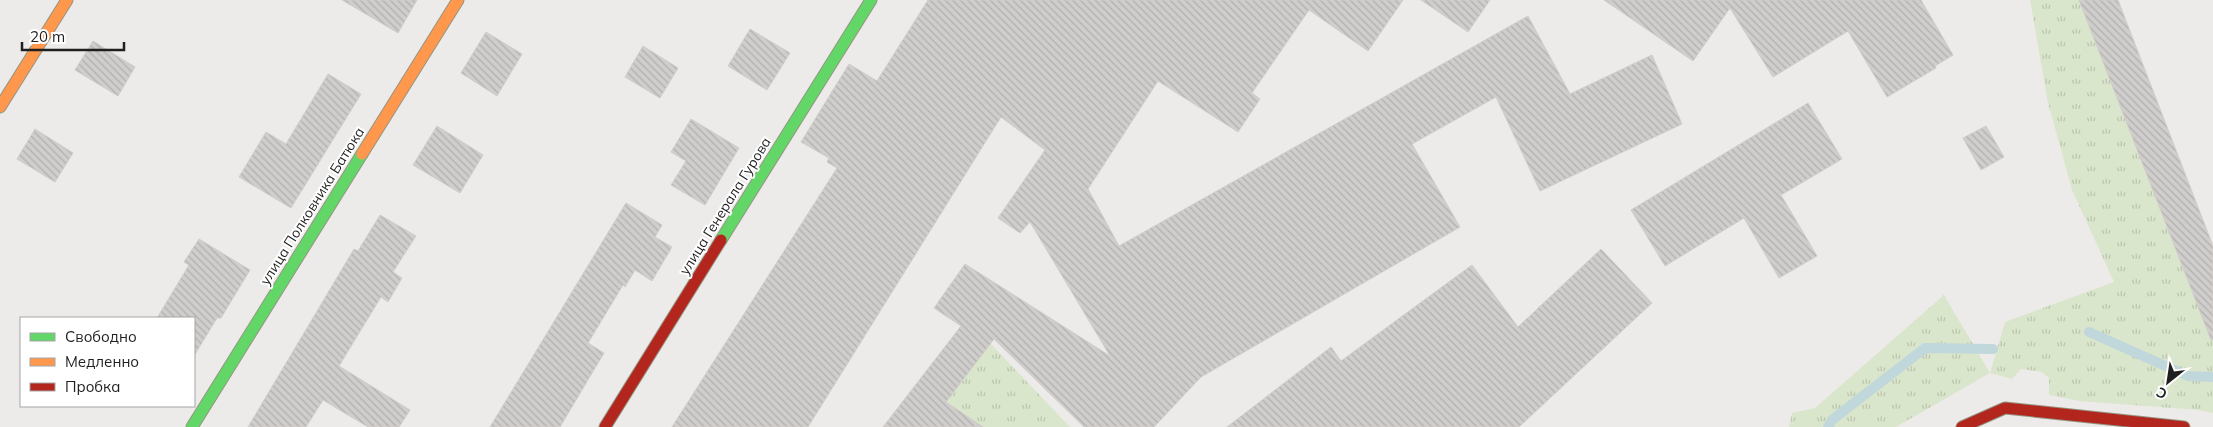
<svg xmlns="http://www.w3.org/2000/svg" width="2213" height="427" font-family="Mulish,sans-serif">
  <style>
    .grass { fill: url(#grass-tufts) }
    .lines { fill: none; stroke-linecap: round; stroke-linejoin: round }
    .stream { stroke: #c0d7dc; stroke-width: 10 }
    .building { fill: url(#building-back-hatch); stroke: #d0cdca }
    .fast-casing { stroke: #949583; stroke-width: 13 }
    .slow-casing { stroke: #949583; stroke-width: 13 }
    .jam-casing { stroke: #949583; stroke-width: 13 }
    .fast { stroke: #63d668; stroke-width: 11 }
    .slow { stroke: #ff974d; stroke-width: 11 }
    .jam { stroke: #b3261e; stroke-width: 11 }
    .labels { text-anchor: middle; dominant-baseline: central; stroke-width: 4; stroke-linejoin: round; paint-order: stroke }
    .street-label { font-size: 14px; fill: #1f1f1f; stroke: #fff }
  </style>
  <defs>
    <pattern id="grass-tufts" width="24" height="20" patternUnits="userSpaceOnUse" patternTransform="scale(1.25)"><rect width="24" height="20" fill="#dae6cb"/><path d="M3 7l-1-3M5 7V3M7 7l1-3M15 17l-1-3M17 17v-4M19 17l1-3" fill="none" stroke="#bbc5ae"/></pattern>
    <pattern id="building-back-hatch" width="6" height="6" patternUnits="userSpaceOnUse" patternTransform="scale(1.25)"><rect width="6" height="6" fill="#d0cecc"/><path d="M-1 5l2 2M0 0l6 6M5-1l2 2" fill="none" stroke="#b2b0af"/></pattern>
  </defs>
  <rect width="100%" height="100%" fill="#edebe9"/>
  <!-- grass -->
  <g class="grass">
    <polygon points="2030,0 2079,0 2208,332 2213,337 2213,413 2199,410 2079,401 2049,395 2049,378 2042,372 2021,369 2012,379 1990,373 1896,427 1789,427 1792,413 1815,408 1944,295 1990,373 2005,322 2114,282 2072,190 2048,103"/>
    <polygon points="990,343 1070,427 983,427 946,402"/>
  </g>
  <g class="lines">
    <!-- stream -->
    <g class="stream">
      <polyline points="2089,332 2188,376 2213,377"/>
      <polyline points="1828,427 1832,420 1925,348 1993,349"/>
    </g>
  </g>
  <!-- building -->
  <g class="building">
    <polygon points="342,0 417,0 398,33"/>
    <polygon points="928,0 1403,0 1368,51 1309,10 1252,93 1260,99 1238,132 1158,81 1088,189 1119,246 1528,16 1570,94 1652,55 1682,124 1540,191 1496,97 1412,144 1460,227 1201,377 1154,427 1084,427 994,339 946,402 983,427 883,427 961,326 934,308 965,264 1110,356 1030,222 1020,233 998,218 1045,150 1001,117 808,427 672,427 837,168 827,162 829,158 801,142 849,64 877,81"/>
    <polygon points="1421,0 1490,0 1468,32"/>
    <polygon points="1604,0 1921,0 1953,55 1935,66 1936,68 1887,97 1848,31 1773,77 1730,8 1693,61"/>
    <polygon points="2079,0 2118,0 2213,246 2213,340 2211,340"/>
    <polygon points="750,29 790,53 767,90 728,66"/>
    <polygon points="486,32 522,54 497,96 461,73"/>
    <polygon points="93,41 135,67 118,96 75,70"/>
    <polygon points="643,46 678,68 660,98 625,77"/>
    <polygon points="328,74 361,94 291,208 239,177 266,132 286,144"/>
    <polygon points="1808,103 1842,159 1781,195 1817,256 1779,278 1744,218 1665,266 1631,210"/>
    <polygon points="691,119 739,148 705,205 671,185 686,161 671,152"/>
    <polygon points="437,126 483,155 460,193 413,165"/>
    <polygon points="1986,126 2004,157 1981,170 1963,138"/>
    <polygon points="35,129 73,153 55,182 17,159"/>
    <polygon points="626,203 662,225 655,237 672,247 652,281 635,270 625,287 623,285 588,343 604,353 560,427 490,427"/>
    <polygon points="380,215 416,236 393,272 402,278 388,302 381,297 339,366 410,410 399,427 368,427 323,400 306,427 248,427 354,249 358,251"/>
    <polygon points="199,239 250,270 221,318 217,318 194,356 194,318 157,318 189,265 184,262"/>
    <polygon points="1601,249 1652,303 1519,427 1227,427 1331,347 1341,361 1472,265 1518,327"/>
  </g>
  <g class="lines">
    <!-- fast casing -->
    <g class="fast-casing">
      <g id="fast">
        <polyline points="721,240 871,0"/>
        <polyline points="192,427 362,154"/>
      </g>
    </g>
    <!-- slow casing -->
    <g class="slow-casing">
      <g id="slow">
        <polyline points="0,107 67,0"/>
        <polyline points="362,154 458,0"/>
      </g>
    </g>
    <!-- jam casing -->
    <g class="jam-casing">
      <g id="jam">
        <polyline points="605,427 721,240"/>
        <polyline points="1962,427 2005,408 2184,427"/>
      </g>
    </g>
    <!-- fast -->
    <use href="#fast" class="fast"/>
    <!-- slow -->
    <use href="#slow" class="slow"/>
    <!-- jam -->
    <use href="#jam" class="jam"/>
  </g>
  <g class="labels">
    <!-- street labels -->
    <g class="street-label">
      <text transform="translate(312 206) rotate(-58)">улица Полковника Батюка</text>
      <text transform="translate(725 206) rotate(-58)">улица Генерала Гурова</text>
    </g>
  </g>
  <!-- legend -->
  <rect x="20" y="317" width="175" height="90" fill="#ffffff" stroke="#a5a5a5"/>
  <rect x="30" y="333" width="25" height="8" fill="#63d668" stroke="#a5a5a5"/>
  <text x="65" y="342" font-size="15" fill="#1f1f1f">Свободно</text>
  <rect x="30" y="358" width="25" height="8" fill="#ff974d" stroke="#a5a5a5"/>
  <text x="65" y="367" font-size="15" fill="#1f1f1f">Медленно</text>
  <rect x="30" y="383" width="25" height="8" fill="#b3261e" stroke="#a5a5a5"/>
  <text x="65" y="392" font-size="15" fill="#1f1f1f">Пробка</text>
  <!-- north arrow -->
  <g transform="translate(2168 382) rotate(210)" stroke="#ffffff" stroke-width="4" paint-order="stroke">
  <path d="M0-4L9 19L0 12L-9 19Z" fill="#1f1f1f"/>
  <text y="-8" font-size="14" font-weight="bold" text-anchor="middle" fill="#1f1f1f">С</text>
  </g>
  <!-- scale -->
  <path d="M22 42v8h102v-8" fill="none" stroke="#1f1f1f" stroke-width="2.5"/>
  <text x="30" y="42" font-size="15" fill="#1f1f1f" stroke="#ffffff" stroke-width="4" paint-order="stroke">20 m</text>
</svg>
